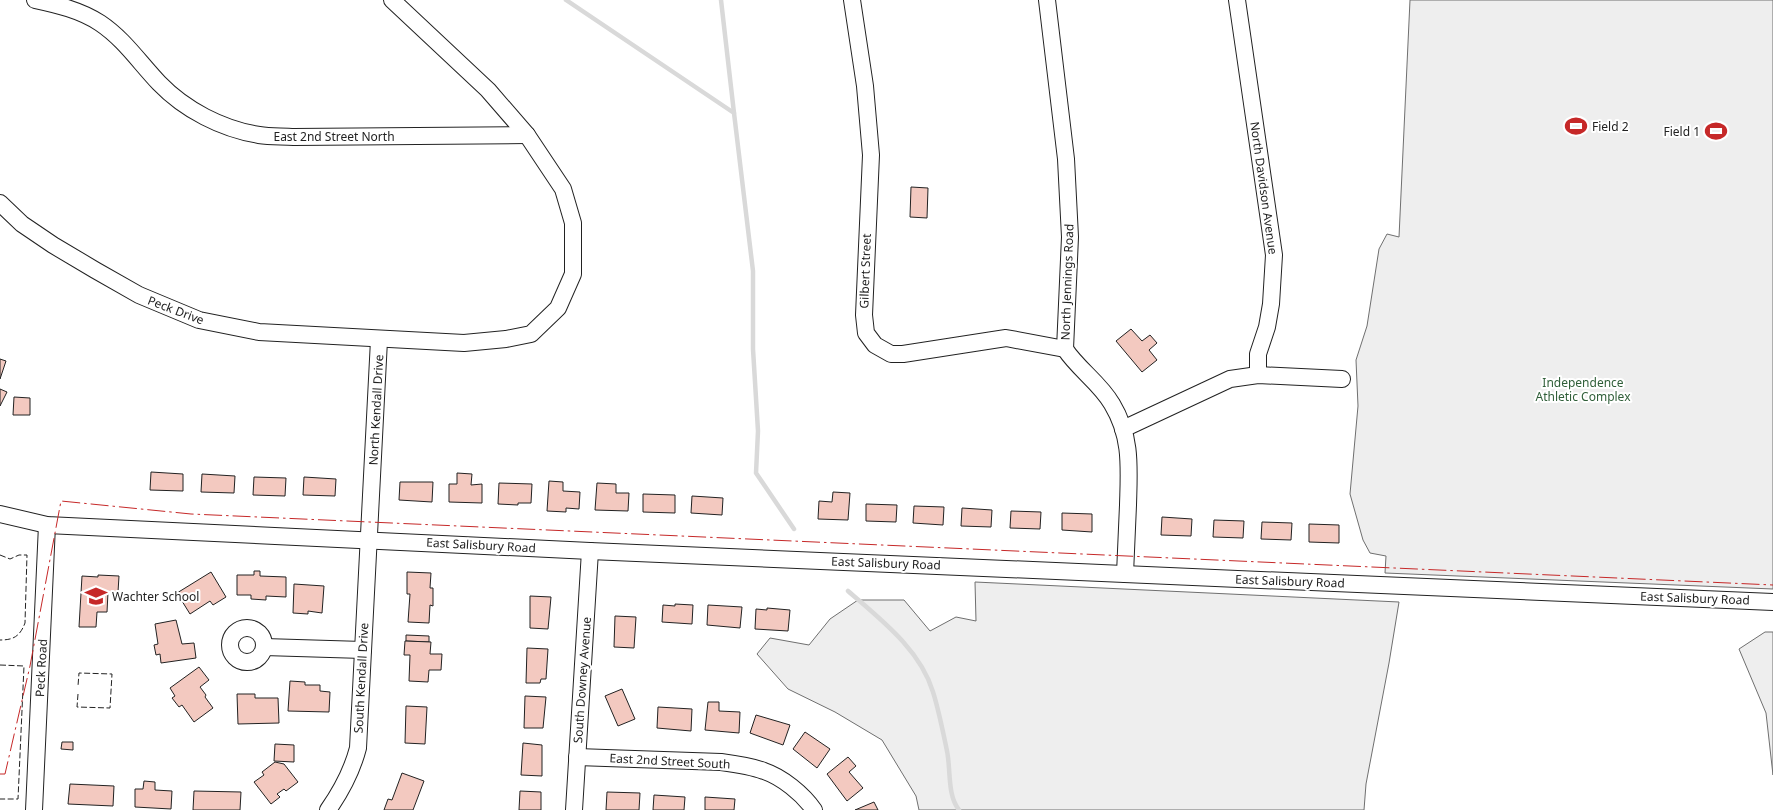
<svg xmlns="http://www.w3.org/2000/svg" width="1773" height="810" font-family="'Noto Sans',sans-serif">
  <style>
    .green { fill: #eee; stroke: #6f6f6f }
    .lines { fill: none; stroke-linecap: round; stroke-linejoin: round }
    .stream { stroke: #d9d9d9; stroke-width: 4.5 }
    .building { fill: #f3c9c0; stroke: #222 }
    .minor-casing { stroke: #222; stroke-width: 18 }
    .minor { stroke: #fff; stroke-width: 16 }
    .fence { stroke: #222; stroke-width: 1; stroke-dasharray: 6 2.5; stroke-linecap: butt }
    .power { stroke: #c62828; stroke-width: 1; stroke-dasharray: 18 4 2.5 4; stroke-linecap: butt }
    .labels { text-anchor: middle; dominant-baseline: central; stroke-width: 4; stroke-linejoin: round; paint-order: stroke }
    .poi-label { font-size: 12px; fill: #222; stroke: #fff; text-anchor: start }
    .street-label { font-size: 12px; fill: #222; stroke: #fff }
    .park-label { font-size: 12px; fill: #2f5e38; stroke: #fff }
  </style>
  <rect width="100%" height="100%" fill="#fff"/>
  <!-- green -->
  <g class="green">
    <polygon points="1410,0 1773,0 1773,589 1385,573 1386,556 1370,553 1363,540 1350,494 1358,406 1356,360 1367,326 1379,249 1387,234 1399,237"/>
    <polygon points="975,582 1399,602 1389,663 1366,784 1364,810 919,810 916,796 882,740 835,712 788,689 757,654 770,638 809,645 830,619 858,600 904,600 930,631 956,617 976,621"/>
    <polygon points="1765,632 1773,632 1773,775 1766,713 1739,649"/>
  </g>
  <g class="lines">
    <!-- stream -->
    <g class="stream">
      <polyline points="566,0 734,113 753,271 753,349 758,431 756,473 794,529"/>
      <polyline points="721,0 734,113"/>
      <path d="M 848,591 C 880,619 920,649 933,692 C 939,711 943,732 947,751 C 951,770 947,795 959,810"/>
    </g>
  </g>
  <!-- building -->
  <g class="building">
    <polygon points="911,187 928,188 927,218 910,217"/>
    <polygon points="1131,329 1142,341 1150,335 1157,343 1149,350 1157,360 1142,372 1116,341"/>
    <polygon points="0,359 6,361 0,379"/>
    <polygon points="0,389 7,392 0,406"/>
    <polygon points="14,397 30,398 30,415 13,415"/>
    <polygon points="151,472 183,474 183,491 150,490"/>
    <polygon points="457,473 472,474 471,485 482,484 482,503 449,502 449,484 457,484"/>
    <polygon points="202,474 235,476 234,493 201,492"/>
    <polygon points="254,477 286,478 285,496 253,495"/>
    <polygon points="304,477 336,479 335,496 303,495"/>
    <polygon points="549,481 563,482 563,491 580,492 579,509 566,508 566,512 547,511"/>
    <polygon points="400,482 433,482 432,502 399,500"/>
    <polygon points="499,483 532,484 531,503 518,503 518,505 498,504"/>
    <polygon points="597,483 616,484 616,493 629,493 628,511 595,510"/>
    <polygon points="833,492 850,493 848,520 818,519 819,501 832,502"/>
    <polygon points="643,494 675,495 675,513 643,512"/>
    <polygon points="692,496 723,498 722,515 691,513"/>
    <polygon points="866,504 897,505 896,522 866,521"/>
    <polygon points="914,506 944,507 943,525 913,523"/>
    <polygon points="962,508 992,510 991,527 961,526"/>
    <polygon points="1011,511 1041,512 1040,529 1010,528"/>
    <polygon points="1062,513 1092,514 1092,532 1062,530"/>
    <polygon points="1162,517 1192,519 1191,536 1161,535"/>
    <polygon points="1214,520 1244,521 1243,538 1213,537"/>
    <polygon points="1262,522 1292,523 1291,540 1261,539"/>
    <polygon points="1309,524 1339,525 1339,543 1309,542"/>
    <polygon points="254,571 260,571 260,576 286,577 286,597 266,596 266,600 251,599 251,595 237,595 237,575 254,575"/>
    <polygon points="211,572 226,597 213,605 210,601 190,614 177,593"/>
    <polygon points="407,572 431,573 430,588 433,588 433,606 430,605 429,623 408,622 410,594 407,594"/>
    <polygon points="98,575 119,576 118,592 108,592 107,612 97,612 96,627 79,627 82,576 98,577"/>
    <polygon points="294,584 324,586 322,613 308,611 308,614 293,613"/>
    <polygon points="530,596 551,597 548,629 530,628"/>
    <polygon points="675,604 693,605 692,624 662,622 663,605 675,606"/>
    <polygon points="708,605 742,607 740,628 707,625"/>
    <polygon points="767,608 790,610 788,631 755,629 756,609 767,610"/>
    <polygon points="615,616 636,617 634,648 614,647"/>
    <polygon points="176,620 182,644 194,643 196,658 161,663 160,654 156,655 154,645 158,644 155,624"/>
    <polygon points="406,635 429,636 429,642 406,641"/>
    <polygon points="405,641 431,642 430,654 442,654 441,670 429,670 428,682 409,681 410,655 404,655"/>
    <polygon points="527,648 548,649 546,679 541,679 540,683 526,683"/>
    <polygon points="199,667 209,680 200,687 206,695 205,697 213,708 194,722 182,705 179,707 172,698 175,696 170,688"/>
    <polygon points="290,681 305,682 305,685 320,685 320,691 330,692 329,712 288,711"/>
    <polygon points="622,689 635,719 618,726 605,696"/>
    <polygon points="237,694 255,694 255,698 278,698 279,723 238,724"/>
    <polygon points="525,696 546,697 543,728 524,728"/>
    <polygon points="708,702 719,702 719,711 740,712 739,733 705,730"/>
    <polygon points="406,706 427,707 425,744 405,743"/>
    <polygon points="658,707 692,709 691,731 657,728"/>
    <polygon points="756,715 790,725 783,745 750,733"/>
    <polygon points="805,732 830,749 817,768 793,749"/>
    <polygon points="62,742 73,742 73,750 61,749"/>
    <polygon points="523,743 542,745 542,776 521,775"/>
    <polygon points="275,744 294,745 294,762 274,761"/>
    <polygon points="848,757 856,766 849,772 863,788 847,801 827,774"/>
    <polygon points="275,762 284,764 298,782 286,791 284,789 277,794 280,797 271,804 254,782 264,775 262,772"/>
    <polygon points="402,773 424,781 413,810 384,810 388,799 392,800"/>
    <polygon points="144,781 155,782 155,790 172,791 171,809 135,807 135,789 143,789"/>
    <polygon points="70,784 114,786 113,806 68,804"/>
    <polygon points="194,791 241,792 240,810 193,810"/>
    <polygon points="520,791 541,792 541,810 519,810"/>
    <polygon points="607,792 640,793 639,810 606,810"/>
    <polygon points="654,795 685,797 684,810 653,810"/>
    <polygon points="705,797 735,799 734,810 705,810"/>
    <polygon points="874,802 878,810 855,810"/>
  </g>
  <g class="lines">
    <!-- minor casing -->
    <g class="minor-casing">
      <g id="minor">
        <path d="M 35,0 C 58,5 80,10 100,23 C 124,39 139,62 159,83 C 185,110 222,129 259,135 C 271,137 283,136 294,137 L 527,135"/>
        <polyline points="852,0 865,86 871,155 864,315 866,333 875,345 891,354 903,354 1006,338 1065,349"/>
        <path d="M 1047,0 L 1066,159 L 1070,237 L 1065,349 C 1078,369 1100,383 1112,404 C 1132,437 1129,468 1128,505 C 1127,528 1126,551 1125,574"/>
        <polyline points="1237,0 1274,255 1271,304 1267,327 1258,354 1258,375"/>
        <polyline points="0,203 22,224 53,245 95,270 139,295 199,320 259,332 464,343 506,339 531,334 558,308 573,274 573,223 563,189 527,135 488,90 392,0"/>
        <polyline points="1123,429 1230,379 1258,375 1342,379"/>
        <polyline points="0,514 47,525 590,551 1773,602"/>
        <circle cx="247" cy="645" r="17"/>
        <polyline points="264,647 363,650"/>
        <path d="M 577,757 L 721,762 C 736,764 751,766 764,771 C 782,777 803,794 814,810"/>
        <polyline points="34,810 47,525"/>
        <path d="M 328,810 C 342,790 352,771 358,748 L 379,340"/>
        <polyline points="574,810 590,551"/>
      </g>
    </g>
    <!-- minor -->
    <use href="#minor" class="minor"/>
    <!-- fence -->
    <g class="fence">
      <path d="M 0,555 L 10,559 L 19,555 L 27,555 L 25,623 C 20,636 14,640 0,640"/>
      <polyline points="0,665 24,666 18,799 0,799"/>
      <polyline points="78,694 77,707 110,708 112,674 79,673 78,686"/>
    </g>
    <!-- power -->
    <polyline class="power" points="0,774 5,774 30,666 61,501 191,514 1773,585"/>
  </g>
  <!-- icons -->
  <defs>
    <g id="stadium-bare" transform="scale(1.725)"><path d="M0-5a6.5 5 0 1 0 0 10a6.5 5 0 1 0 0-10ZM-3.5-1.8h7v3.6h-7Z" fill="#c62828" stroke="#fff" stroke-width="2.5" paint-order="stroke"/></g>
    <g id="school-bare" transform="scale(1.725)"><path d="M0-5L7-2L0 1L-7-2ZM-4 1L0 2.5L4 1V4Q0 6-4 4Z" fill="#c62828" stroke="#fff" stroke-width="2.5" paint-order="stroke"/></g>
  </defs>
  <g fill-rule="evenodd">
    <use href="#stadium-bare" x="1576" y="126"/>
    <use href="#stadium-bare" x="1716" y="131"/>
    <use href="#school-bare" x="96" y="596"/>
  </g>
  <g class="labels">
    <!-- poi labels -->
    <g class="poi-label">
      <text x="1592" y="126">Field 2</text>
      <text x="1700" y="131" text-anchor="end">Field 1</text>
      <text x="112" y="596">Wachter School</text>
    </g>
    <!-- street labels -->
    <g class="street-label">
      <text x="334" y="136">East 2nd Street North</text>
      <text transform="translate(1264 188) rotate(82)">North Davidson Avenue</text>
      <text transform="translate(865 271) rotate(-88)">Gilbert Street</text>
      <text transform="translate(1067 282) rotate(-88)">North Jennings Road</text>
      <text transform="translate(176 310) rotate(21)">Peck Drive</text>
      <text transform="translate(376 410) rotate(-87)">North Kendall Drive</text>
      <text transform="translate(481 545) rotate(3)">East Salisbury Road</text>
      <text transform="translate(886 563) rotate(2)">East Salisbury Road</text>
      <text transform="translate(1290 581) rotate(2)">East Salisbury Road</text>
      <text transform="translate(1695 598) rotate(2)">East Salisbury Road</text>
      <text transform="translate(41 668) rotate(-87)">Peck Road</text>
      <text transform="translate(361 678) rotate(-87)">South Kendall Drive</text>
      <text transform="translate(582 680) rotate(-86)">South Downey Avenue</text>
      <text transform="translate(670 761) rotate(3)">East 2nd Street South</text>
    </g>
    <!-- park labels -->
    <g class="park-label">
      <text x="1583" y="382">Independence<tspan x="1583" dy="14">Athletic Complex</tspan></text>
    </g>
  </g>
</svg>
